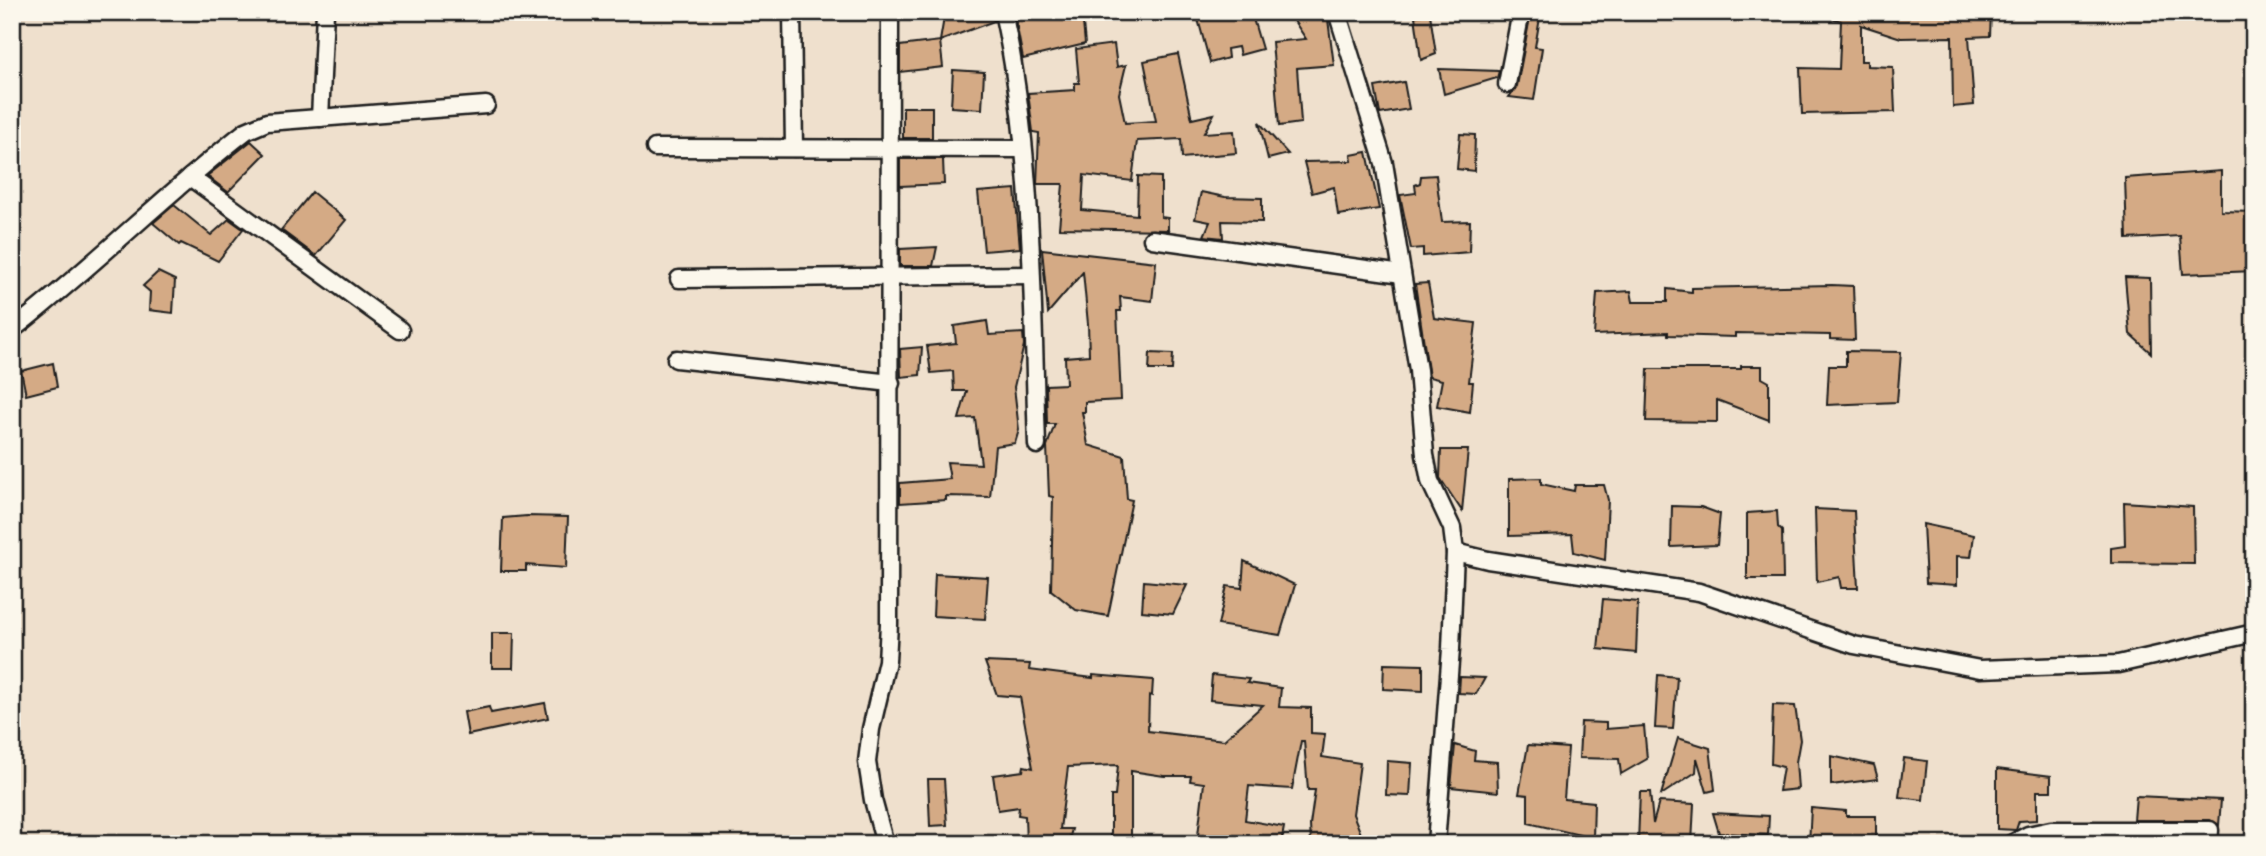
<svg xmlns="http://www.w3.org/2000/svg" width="2266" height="856" font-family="Mynerve,sans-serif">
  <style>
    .building { fill: #d4aa85; stroke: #1c1c1c; stroke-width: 2 }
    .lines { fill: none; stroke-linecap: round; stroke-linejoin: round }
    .minor-casing { stroke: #1c1c1c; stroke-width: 21 }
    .minor { stroke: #fbf7ec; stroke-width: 16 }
  </style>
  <rect width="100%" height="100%" fill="#efe0cd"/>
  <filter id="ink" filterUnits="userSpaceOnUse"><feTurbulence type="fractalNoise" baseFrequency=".0143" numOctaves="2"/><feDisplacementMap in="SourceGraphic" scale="14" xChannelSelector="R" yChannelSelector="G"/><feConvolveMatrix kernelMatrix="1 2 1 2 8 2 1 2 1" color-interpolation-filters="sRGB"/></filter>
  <g filter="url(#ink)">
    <!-- building -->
    <g class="building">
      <polygon points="945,12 993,12 994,21 940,41"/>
      <polygon points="1030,12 1082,12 1085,44 1023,59 1015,17"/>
      <polygon points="1196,12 1251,12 1262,49 1240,55 1238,47 1227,49 1228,58 1210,63"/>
      <polygon points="1288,12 1327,12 1334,65 1297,68 1301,123 1279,126 1272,42 1306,39"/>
      <polygon points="1531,12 1541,12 1535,47 1542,48 1534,100 1509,97 1517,86"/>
      <polygon points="1831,12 1991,12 1990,36 1969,37 1974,105 1953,107 1952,37 1901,38 1861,25 1861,61 1867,61 1867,66 1893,67 1895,112 1802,114 1800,68 1839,69 1841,21 1831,18"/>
      <polygon points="1430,14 1436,54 1421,60 1415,16"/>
      <polygon points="940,41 943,67 900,72 900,46"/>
      <polygon points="1114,44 1117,67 1126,65 1119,94 1125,123 1156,121 1144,61 1178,54 1192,119 1214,114 1204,133 1234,131 1236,153 1182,158 1181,139 1137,141 1132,181 1084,175 1082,210 1137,215 1138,176 1161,177 1161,217 1168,218 1168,230 1059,228 1063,184 1037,184 1039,133 1033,132 1028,93 1075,90 1075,83 1079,83 1076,49"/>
      <polygon points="1439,69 1499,71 1497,78 1444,94"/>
      <polygon points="953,70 984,72 982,109 951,107"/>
      <polygon points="1404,82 1409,109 1380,114 1375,87"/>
      <rect x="903" y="107" width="29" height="31"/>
      <polygon points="1259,122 1288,154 1268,159"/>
      <polygon points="1460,134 1475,135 1474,171 1457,169"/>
      <polygon points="251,141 265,154 228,192 207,176"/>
      <polygon points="1367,152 1379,209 1338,215 1334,187 1312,193 1304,162 1352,161 1351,155"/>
      <polygon points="900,159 943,159 944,184 900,186"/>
      <polygon points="2221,171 2221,211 2254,212 2254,271 2183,274 2180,236 2127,239 2125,178"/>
      <polygon points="1436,175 1442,222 1470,221 1469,252 1423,256 1423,248 1411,249 1400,195 1416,193 1415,185 1420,183 1421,176"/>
      <polygon points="1015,189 1020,248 984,251 978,192"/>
      <polygon points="312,192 346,220 316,256 281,230"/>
      <polygon points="1201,192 1225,197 1262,198 1262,222 1222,221 1223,238 1204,236 1210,222 1195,219"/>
      <polygon points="174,205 211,235 229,219 243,229 218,261 181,243 179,245 153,223"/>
      <polygon points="937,247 933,266 900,266 900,249"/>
      <polygon points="1042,249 1156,262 1152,301 1120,297 1121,311 1117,311 1121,400 1085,402 1085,412 1082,412 1088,445 1124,456 1127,499 1132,500 1108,616 1076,610 1051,590 1053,497 1049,496 1047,446 1055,424 1047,424 1046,385 1066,384 1065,357 1089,355 1088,324 1083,272 1048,313"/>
      <polygon points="158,272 175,280 173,313 149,310 150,292 143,286"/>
      <polygon points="2125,277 2150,278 2151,353 2130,334"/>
      <polygon points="1428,283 1434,318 1476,323 1469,382 1473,382 1470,412 1437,406 1442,380 1429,377 1415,284"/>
      <polygon points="1832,285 1853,286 1855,340 1830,339 1830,335 1735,333 1735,337 1668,335 1668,332 1594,335 1597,293 1631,291 1633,302 1667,302 1667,289 1692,292 1692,288"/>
      <polygon points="987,321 989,335 1023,333 1024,345 1014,387 1019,430 1015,443 995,446 990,497 946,496 946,500 900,503 900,483 950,479 947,462 981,464 975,418 959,419 967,391 954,391 953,371 931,373 927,346 956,343 954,326"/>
      <polygon points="922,347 920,375 901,377 900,349"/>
      <polygon points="1846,351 1901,352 1897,402 1827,405 1829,366 1846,366"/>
      <polygon points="1150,353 1173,354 1172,370 1149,370"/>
      <polygon points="53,363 57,387 26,395 21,371"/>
      <polygon points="1741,366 1762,366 1762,378 1769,382 1769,420 1717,400 1717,422 1646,421 1648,369 1741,369"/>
      <polygon points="1441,450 1468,450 1462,511 1440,478"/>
      <polygon points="1541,478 1541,484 1574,491 1575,485 1604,485 1608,500 1605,560 1574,552 1572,534 1509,536 1509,479"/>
      <polygon points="2124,502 2193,507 2194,564 2111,563 2111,548 2125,546"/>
      <polygon points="1672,506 1701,507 1720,514 1717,545 1671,547"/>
      <polygon points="1815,509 1854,511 1858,588 1841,588 1839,577 1817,582"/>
      <polygon points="1777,511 1778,527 1782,531 1783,579 1747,579 1747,513"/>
      <polygon points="527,516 568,517 566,568 526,565 526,571 501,571 503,518"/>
      <polygon points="1923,524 1974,535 1971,557 1957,556 1957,585 1926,583"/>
      <polygon points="1244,561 1295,585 1280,635 1218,625 1227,586 1242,588"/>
      <polygon points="935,574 988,577 985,619 933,616"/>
      <polygon points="1144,581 1187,585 1173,614 1142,611"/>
      <polygon points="1603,599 1638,602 1636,653 1598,649"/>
      <polygon points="492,633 514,633 513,668 492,668"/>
      <polygon points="985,662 1030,664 1029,670 1093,678 1093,675 1153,680 1152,696 1149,695 1148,731 1224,740 1263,705 1210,700 1212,675 1249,679 1247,683 1281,688 1279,707 1311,708 1311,733 1325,734 1322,757 1360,763 1353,814 1363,839 1350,844 1311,844 1310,825 1315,790 1308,790 1304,741 1301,741 1292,789 1249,786 1245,820 1284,827 1281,844 1197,844 1204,783 1190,781 1191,776 1164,776 1131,771 1131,836 1111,836 1111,796 1115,796 1118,765 1068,767 1060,829 1072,829 1068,844 1026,844 1025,816 1018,815 1019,807 998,810 993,775 1023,771 1024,766 1033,768 1020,697 997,695"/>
      <polygon points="1384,664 1423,665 1423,691 1383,689"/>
      <polygon points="1658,675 1677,677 1673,729 1655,728"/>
      <polygon points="1460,677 1485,678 1476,694 1459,693"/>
      <polygon points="545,703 548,718 468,735 464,712 489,707 491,713"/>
      <polygon points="1773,705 1795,706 1800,740 1796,762 1798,789 1779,791 1783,767 1771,764"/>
      <polygon points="1581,722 1606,723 1606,729 1644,726 1647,759 1621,774 1619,759 1579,758"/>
      <polygon points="1678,738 1710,748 1715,790 1707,792 1697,758 1696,772 1661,795"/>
      <polygon points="1455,745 1475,751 1474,760 1497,762 1498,792 1451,787"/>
      <polygon points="1528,745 1568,748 1564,799 1594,802 1593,838 1528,823 1528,795 1519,794"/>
      <polygon points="1831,756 1874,765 1878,779 1831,785"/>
      <polygon points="1904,758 1927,761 1923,800 1899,797"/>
      <polygon points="1387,761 1412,763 1410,796 1386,795"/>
      <polygon points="1997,769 2051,776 2051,791 2037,791 2037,820 2019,821 2016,830 1997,829"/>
      <polygon points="928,779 944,779 947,825 930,826"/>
      <polygon points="1640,792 1650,792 1653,824 1659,802 1694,804 1692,844 1638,843"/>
      <polygon points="2136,796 2221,800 2219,825 2210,820 2134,820"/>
      <polygon points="1811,808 1846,811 1846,816 1876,816 1876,843 1809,844"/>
      <polygon points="1713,813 1769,816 1768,835 1719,833"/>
    </g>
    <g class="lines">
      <!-- minor casing -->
      <g class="minor-casing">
        <g id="minor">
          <polyline points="792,12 794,148"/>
          <path d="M 1003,12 C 1034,153 1032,301 1037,445"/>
          <polyline points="1337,12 1384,163 1418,370 1425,455 1430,481 1452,528 1455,552 1451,649 1436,844"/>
          <polyline points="1507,84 1521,12"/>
          <polyline points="320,118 325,12"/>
          <polyline points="655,148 1022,149"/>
          <polyline points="190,177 400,330"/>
          <polyline points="1152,239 1402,274"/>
          <polyline points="679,279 1031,275"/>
          <path d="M 12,330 C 93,267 165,194 246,131 L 267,122 L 486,105"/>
          <polyline points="676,359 891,383"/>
          <polyline points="1455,552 1488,560 1699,592 1854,645 1980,669 2118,664 2254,633"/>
          <polyline points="885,844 873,800 867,762 871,729 887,661 889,624 890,12"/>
          <polyline points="2011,844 2028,835 2051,830 2210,830 2209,844"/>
        </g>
      </g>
      <!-- minor -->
      <use href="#minor" class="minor"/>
    </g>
  </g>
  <!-- margin -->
  <rect width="2266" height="856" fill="none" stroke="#fbf7ec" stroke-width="42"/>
  <rect x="21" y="21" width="2224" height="814" fill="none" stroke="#1c1c1c" stroke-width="2.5" filter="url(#ink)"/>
</svg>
